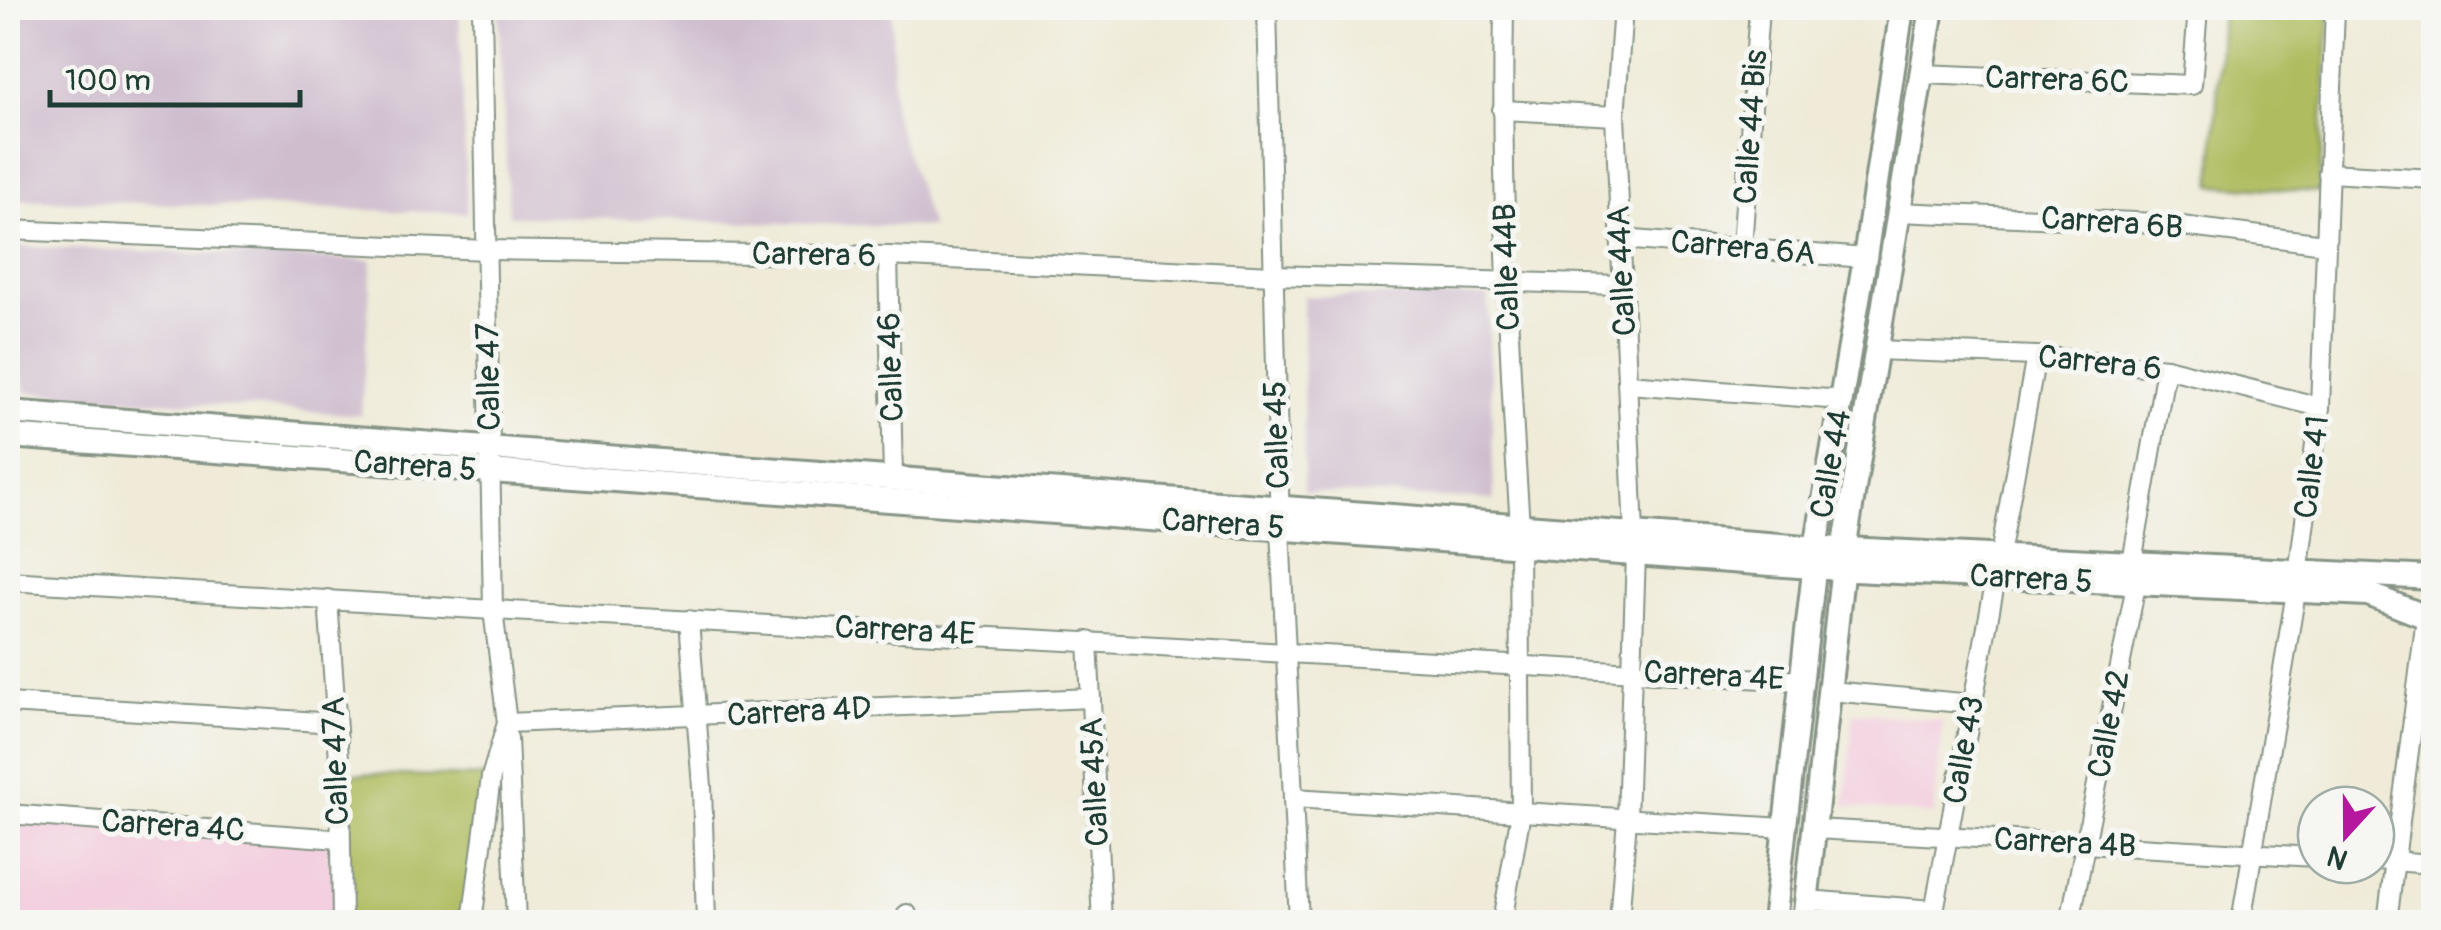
<svg xmlns="http://www.w3.org/2000/svg" width="2441" height="930" font-family="Pangolin,sans-serif">
  <style>
    .built { fill: #f3cfdf }
    .industrial { fill: #cfbdce }
    .green { fill: #afbc5f; stroke: #677c4a; stroke-width: 2.5 }
    .lines { fill: none; stroke-linecap: round; stroke-linejoin: round }
    .minor-casing { stroke: #879486; stroke-width: 22 }
    .major-casing { stroke: #879486; stroke-width: 28 }
    .minor { stroke: #fff; stroke-width: 18 }
    .major { stroke: #fff; stroke-width: 22 }
    .labels { text-anchor: middle; dominant-baseline: central; stroke-width: 10; stroke-linejoin: round; paint-order: stroke }
    .street-label { font-size: 32px; fill: #1f3d34; stroke: #f6f6f2 }
  </style>
  <rect width="100%" height="100%" fill="#f6f6f2"/>
  <filter id="ink" filterUnits="userSpaceOnUse"><feTurbulence type="fractalNoise" baseFrequency=".01" numOctaves="2"/><feDisplacementMap in="SourceGraphic" scale="20" xChannelSelector="R" yChannelSelector="G"/><feConvolveMatrix kernelMatrix="1 2 1 2 8 2 1 2 1" color-interpolation-filters="sRGB"/></filter>
  <filter id="wash" filterUnits="userSpaceOnUse"><feTurbulence type="fractalNoise" baseFrequency=".0048" numOctaves="4" result="noise"/><feDisplacementMap in="SourceGraphic" scale="40" xChannelSelector="R" yChannelSelector="G"/><feGaussianBlur stdDeviation="2.25" result="paint"/><feColorMatrix in="noise" values="0 0 0 0 0 0 0 0 0 0 0 0 0 0 0 0 0 1.4 0 .05"/><feComposite in="paint" operator="in"/></filter>
  <g filter="url(#wash)">
    <rect width="100%" height="100%" fill="#efebd8"/>
    <!-- built -->
    <g class="built">
      <polygon points="1854,712 1943,721 1934,815 1845,806"/>
      <polygon points="8,814 339,839 342,922 8,922"/>
    </g>
    <!-- industrial -->
    <g class="industrial">
      <polygon points="12,8 459,8 467,213 8,199 8,58"/>
      <polygon points="498,8 892,8 893,111 931,227 509,216"/>
      <polygon points="8,246 372,260 361,415 26,392 16,362 8,352"/>
      <polygon points="1303,296 1488,296 1494,500 1304,492"/>
    </g>
    <!-- green -->
    <g class="green">
      <polygon points="2222,8 2330,8 2319,192 2212,185"/>
      <polygon points="340,774 491,777 472,922 342,922"/>
    </g>
  </g>
  <g filter="url(#ink)">
    <g class="lines">
      <!-- minor casing -->
      <g class="minor-casing">
        <g id="minor">
          <polyline points="1267,8 1280,529 1299,922"/>
          <path d="M 1504,8 C 1501,180 1508,353 1520,525"/>
          <polyline points="1623,8 1615,116 1634,534"/>
          <polyline points="1922,74 2192,85 2198,8"/>
          <polyline points="1502,110 1615,116"/>
          <polyline points="2328,173 2434,179"/>
          <polyline points="1898,212 2158,223 2325,244"/>
          <polyline points="8,230 487,250 888,256 1273,275 1621,285"/>
          <polyline points="1621,239 1865,258"/>
          <polyline points="1742,247 1759,8"/>
          <polyline points="888,256 893,478"/>
          <polyline points="1876,350 2036,356 2166,368 2320,407"/>
          <polyline points="1628,384 1842,400"/>
          <polyline points="2000,555 2036,356"/>
          <polyline points="2132,562 2166,368"/>
          <polyline points="8,581 493,610 1802,681"/>
          <polyline points="328,599 340,774 342,922"/>
          <polyline points="689,620 702,787 706,922"/>
          <polyline points="1088,641 1102,922"/>
          <polyline points="1830,691 1973,704"/>
          <polyline points="8,703 336,723"/>
          <polyline points="507,723 1091,698"/>
          <polyline points="508,738 516,922"/>
          <polyline points="1293,798 1785,828"/>
          <polyline points="8,814 339,839"/>
          <polyline points="1815,829 2316,857"/>
          <polyline points="2376,860 2434,864"/>
          <polyline points="1807,900 1934,910"/>
          <polyline points="907,914 907,922"/>
          <polyline points="472,922 491,777 507,723 493,610 482,8"/>
          <polyline points="1502,922 1521,812 1519,546"/>
          <polyline points="1619,922 1627,818 1636,554"/>
          <polyline points="1932,922 1996,578"/>
          <polyline points="2070,922 2136,585"/>
          <polyline points="2241,922 2294,604 2320,407 2335,8"/>
          <polyline points="2387,922 2426,618"/>
        </g>
      </g>
      <!-- major casing -->
      <g class="major-casing">
        <g id="major">
          <polyline points="8,412 1806,547 2434,578"/>
          <polyline points="8,436 1853,570 2368,594 2434,620"/>
          <polyline points="1774,922 1818,536 1865,258 1902,8"/>
          <polyline points="1804,922 1846,538 1932,8"/>
        </g>
      </g>
      <!-- minor -->
      <use href="#minor" class="minor"/>
      <!-- major -->
      <use href="#major" class="major"/>
    </g>
  </g>
  <g class="labels">
    <!-- street labels -->
    <g class="street-label">
      <text transform="translate(2057 80) rotate(2)">Carrera 6C</text>
      <text transform="translate(1751 127) rotate(-86)">Calle 44 Bis</text>
      <text transform="translate(2112 223) rotate(4)">Carrera 6B</text>
      <text transform="translate(1743 248) rotate(5)">Carrera 6A</text>
      <text transform="translate(814 255) rotate(1)">Carrera 6</text>
      <text transform="translate(1507 267) rotate(-92)">Calle 44B</text>
      <text transform="translate(1622 271) rotate(-93)">Calle 44A</text>
      <text transform="translate(2100 363) rotate(6)">Carrera 6</text>
      <text transform="translate(891 367) rotate(-92)">Calle 46</text>
      <text transform="translate(489 377) rotate(-91)">Calle 47</text>
      <text transform="translate(1277 435) rotate(-92)">Calle 45</text>
      <text transform="translate(1831 464) rotate(-80)">Calle 44</text>
      <text transform="translate(415 466) rotate(4)">Carrera 5</text>
      <text transform="translate(2312 467) rotate(-83)">Calle 41</text>
      <text transform="translate(1223 524) rotate(4)">Carrera 5</text>
      <text transform="translate(2031 579) rotate(3)">Carrera 5</text>
      <text transform="translate(905 631) rotate(3)">Carrera 4E</text>
      <text transform="translate(1714 676) rotate(3)">Carrera 4E</text>
      <text transform="translate(799 712) rotate(-3)">Carrera 4D</text>
      <text transform="translate(2109 724) rotate(-79)">Calle 42</text>
      <text transform="translate(1964 750) rotate(-80)">Calle 43</text>
      <text transform="translate(336 761) rotate(-92)">Calle 47A</text>
      <text transform="translate(1095 782) rotate(-93)">Calle 45A</text>
      <text transform="translate(173 826) rotate(4)">Carrera 4C</text>
      <text transform="translate(2065 843) rotate(3)">Carrera 4B</text>
    </g>
  </g>
  <!-- margin -->
  <rect width="2441" height="930" fill="none" stroke="#f6f6f2" stroke-width="40"/>
  <!-- north arrow -->
  <g transform="translate(2346 835) rotate(201)"><circle r="48" fill="#f6f6f2" stroke="#a0aca6" stroke-width="2.5"/>
  <path d="M0-8L18 38L0 25L-18 38Z" fill="#b5179e"/>
  <text y="-15" font-size="28" font-weight="bold" text-anchor="middle" fill="#1f3d34">N</text>
  </g>
  <!-- scale -->
  <path d="M50 90v15h250v-15" fill="none" stroke="#1f3d34" stroke-width="5"/>
  <text x="65" y="90" font-size="30" fill="#1f3d34" stroke="#f6f6f2" stroke-width="8" paint-order="stroke">100 m</text>
</svg>
